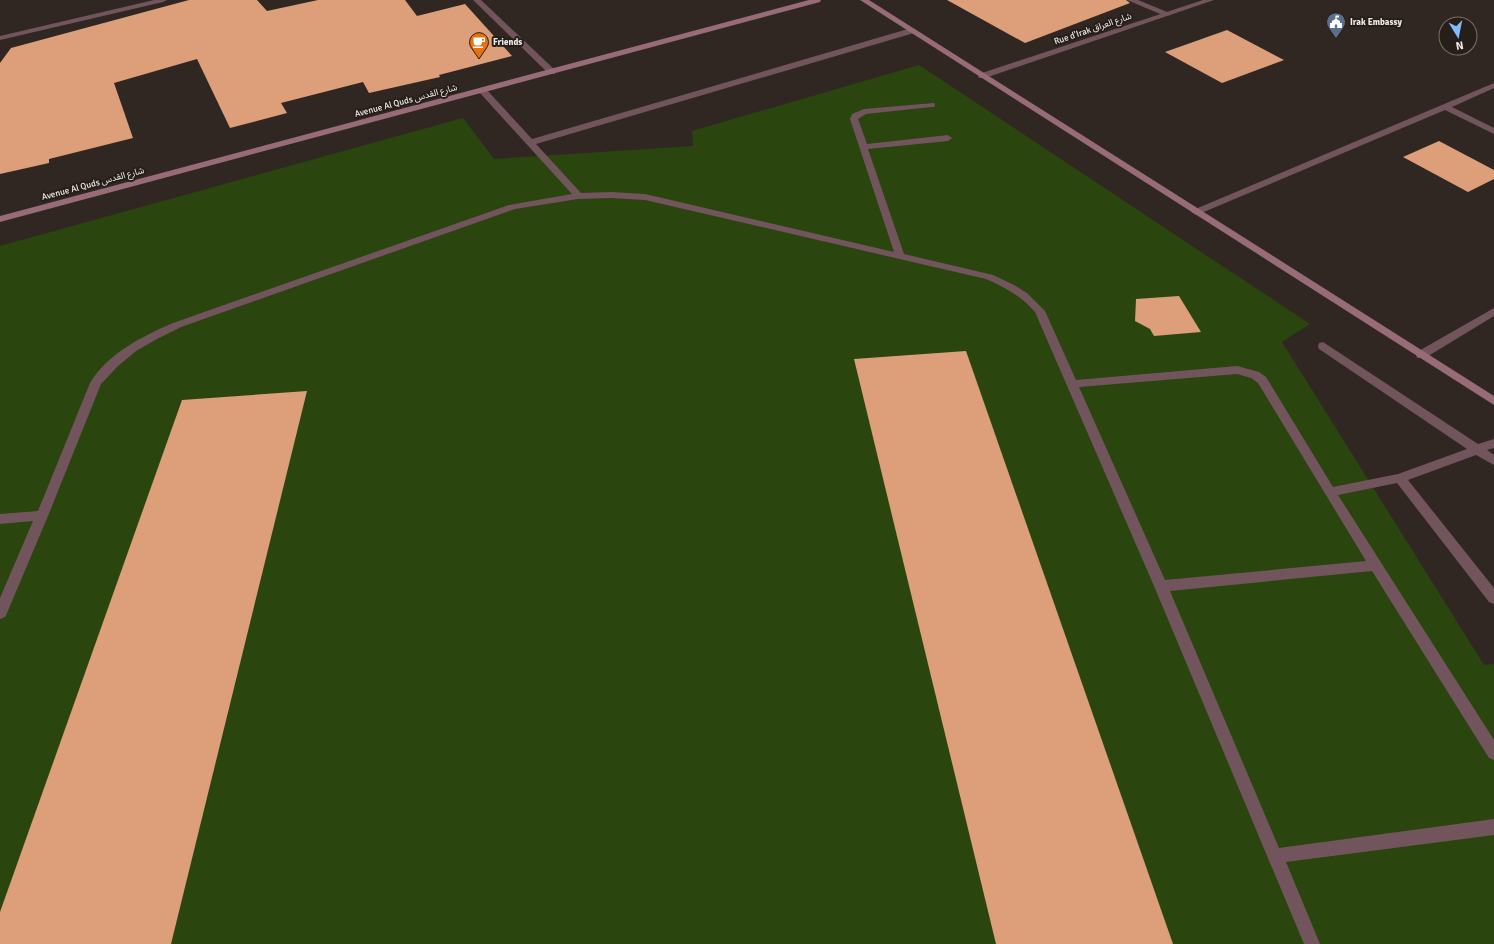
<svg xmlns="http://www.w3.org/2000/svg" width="1494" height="944" font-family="Signika,'Noto Sans Arabic',sans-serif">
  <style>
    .green { fill: #2b450f }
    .building { fill: #dc9f79 }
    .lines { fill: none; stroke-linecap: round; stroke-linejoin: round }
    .lane { fill: #71545c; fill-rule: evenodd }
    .street { fill: #71545c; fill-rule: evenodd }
    .secondary { fill: #986b78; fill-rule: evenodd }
    .labels { text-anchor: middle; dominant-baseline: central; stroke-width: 4; stroke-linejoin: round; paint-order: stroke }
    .far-poi-label { font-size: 9px; font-weight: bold; fill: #f1ebe8; stroke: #261e19; text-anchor: start }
    .far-street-label { font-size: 9px; fill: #f1ebe8; stroke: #261e19 }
  </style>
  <rect width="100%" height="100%" fill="#302722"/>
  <!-- green -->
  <polygon class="green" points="919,65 1310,324 1282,342 1484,665 1494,664 1494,944 0,944 0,246 463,118 494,159 693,146 692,131"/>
  <!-- building -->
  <g class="building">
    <polygon points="189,0 257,0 267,11 318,0 405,0 417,16 465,4 512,56 439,75 440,77 369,93 363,82 281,103 287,113 230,128 197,59 114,83 133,138 49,159 49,163 0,174 0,63 11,48"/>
    <polygon points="947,0 1126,0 1130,3 1025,43"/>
    <polygon points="1227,30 1284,60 1222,83 1165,52"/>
    <polygon points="1439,141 1494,170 1494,179 1468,192 1403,157"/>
    <polygon points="1179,296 1201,332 1154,336 1150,329 1135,321 1136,299"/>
    <polygon points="966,351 1173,944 996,944 854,359"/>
    <polygon points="307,391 171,944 0,944 0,912 182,400"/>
  </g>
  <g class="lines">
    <!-- lane -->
    <g class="lane">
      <polygon points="1127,0 1138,0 1172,14 1168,16 1165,16"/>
      <path d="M 908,29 L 911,29 L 915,31 L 914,33 L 536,144 L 581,193 L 611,192 L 645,194 L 894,252 L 850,119 L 852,114 L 864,109 L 934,103 L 935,105 L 934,107 L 931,107 L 866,114 L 858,119 L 867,144 L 948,135 L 952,138 L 948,141 L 868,149 L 904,254 L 993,275 L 1014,285 L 1027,293 L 1045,311 L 1076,380 L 1237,366 L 1259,372 L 1266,377 L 1333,487 L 1398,474 L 1467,449 L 1319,349 L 1318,346 L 1319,343 L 1323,342 L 1478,444 L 1494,439 L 1494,448 L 1487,450 L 1494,455 L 1494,465 L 1476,455 L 1408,480 L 1494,588 L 1494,604 L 1489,602 L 1397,483 L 1338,495 L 1494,740 L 1494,760 L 1489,758 L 1372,571 L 1170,591 L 1279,848 L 1494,819 L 1494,835 L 1286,862 L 1320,944 L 1304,944 L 1154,586 L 1035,312 C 1022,297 1005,287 986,279 L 645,200 L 611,198 L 578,199 L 515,209 L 181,327 L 157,339 L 136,351 L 118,366 L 101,384 L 48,516 L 7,613 L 5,617 L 0,619 L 0,598 L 33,521 L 0,524 L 0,514 L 38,511 L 90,383 C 108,353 143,336 173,323 L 509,205 L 572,194 L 480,93 L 480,89 L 486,89 L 532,139 ZM 1237,374 L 1251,378 L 1258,383 L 1366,561 L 1165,580 L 1079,387 Z"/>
    </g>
    <!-- street -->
    <g class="street">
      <polygon points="154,0 167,0 163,2 0,40 0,36"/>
      <polygon points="473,0 481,0 555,70 555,74 549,74"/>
      <polygon points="1203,0 1214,0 985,78 979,78 978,76 979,74"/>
      <polygon points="1494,83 1494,88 1452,107 1494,128 1494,134 1445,110 1199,214 1196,215 1191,212 1193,210"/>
      <polygon points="1494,308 1494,316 1425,358 1417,358 1416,355 1417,352"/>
    </g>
    <!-- secondary -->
    <g class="secondary">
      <polygon points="809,0 821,0 820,2 0,222 0,216"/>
      <polygon points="860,0 869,0 1494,396 1494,405"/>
    </g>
  </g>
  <!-- icons -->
  <defs>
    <g id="civic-pin" transform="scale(1)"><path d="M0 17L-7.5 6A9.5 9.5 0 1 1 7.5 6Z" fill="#5c6f8a" stroke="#261e19"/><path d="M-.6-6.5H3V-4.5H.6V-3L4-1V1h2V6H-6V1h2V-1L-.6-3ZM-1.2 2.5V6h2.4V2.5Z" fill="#fff"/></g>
    <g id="cafe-pin" transform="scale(1)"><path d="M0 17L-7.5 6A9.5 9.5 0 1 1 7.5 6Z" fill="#e8710a" stroke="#261e19"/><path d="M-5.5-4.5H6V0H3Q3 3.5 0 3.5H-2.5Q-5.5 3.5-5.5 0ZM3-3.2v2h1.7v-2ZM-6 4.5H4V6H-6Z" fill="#fff"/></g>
  </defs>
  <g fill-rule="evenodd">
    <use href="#civic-pin" x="1336" y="22"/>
    <use href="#cafe-pin" x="479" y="42"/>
  </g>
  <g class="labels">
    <!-- far-poi labels -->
    <g class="far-poi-label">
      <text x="1350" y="22">Irak Embassy</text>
      <text x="493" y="42">Friends</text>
    </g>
    <!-- far-street labels -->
    <g class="far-street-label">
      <text transform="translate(1093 29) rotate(-19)">Rue d'Irak شارع العراق</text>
      <text transform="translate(406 101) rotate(-15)">Avenue Al Quds شارع القدس</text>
      <text transform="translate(93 184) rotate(-15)">Avenue Al Quds شارع القدس</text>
    </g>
  </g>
  <!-- north arrow -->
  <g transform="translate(1458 36) rotate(170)"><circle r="19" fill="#261e19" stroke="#77706c"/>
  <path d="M0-3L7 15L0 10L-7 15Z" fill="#7fbdfa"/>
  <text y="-6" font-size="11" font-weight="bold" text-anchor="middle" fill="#f1ebe8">N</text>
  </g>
</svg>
